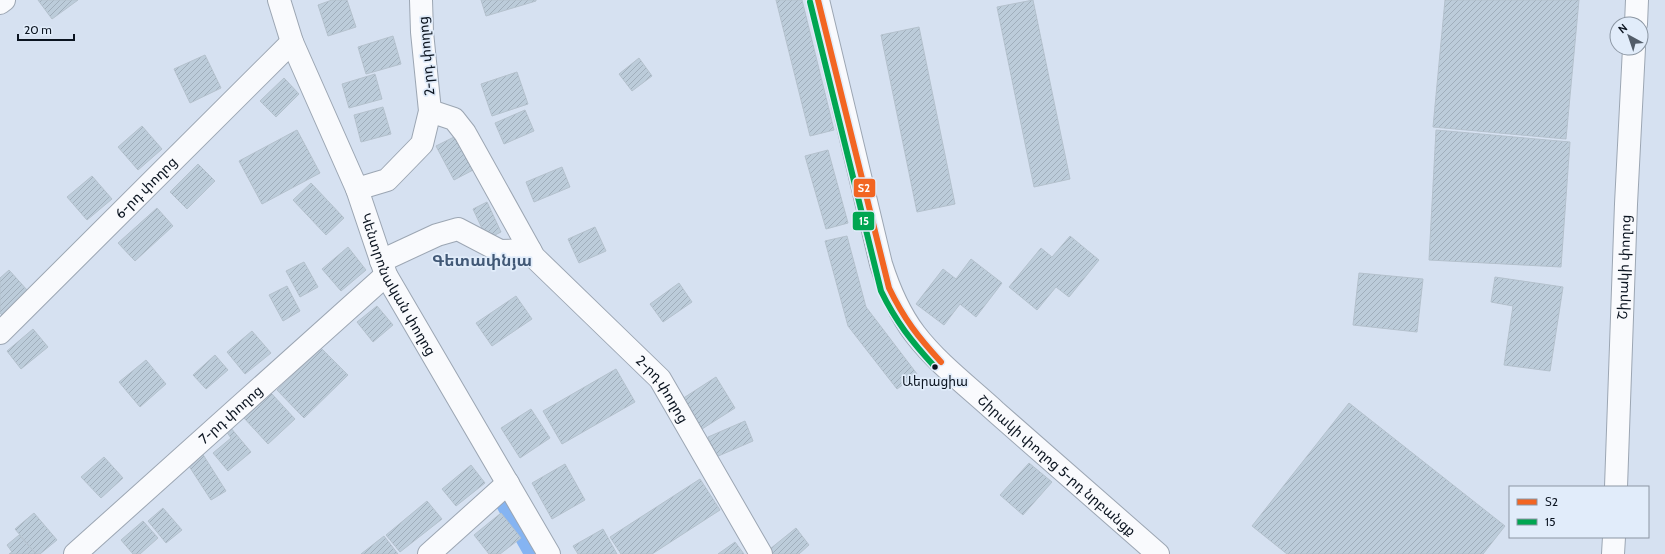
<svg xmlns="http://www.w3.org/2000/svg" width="1665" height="554" font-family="Cabin,'Noto Sans Armenian',sans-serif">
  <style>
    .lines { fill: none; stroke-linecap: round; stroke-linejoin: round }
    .canal { stroke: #85b4f2; stroke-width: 19 }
    .building { fill: url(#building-hatch); stroke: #b4c1cd }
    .minor-casing { stroke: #9ca6b3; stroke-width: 24 }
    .major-casing { stroke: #9ca6b3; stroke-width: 24 }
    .minor { stroke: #f9fafd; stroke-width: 22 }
    .major { stroke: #f9fafd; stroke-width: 22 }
    .bus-1-casing { stroke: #e1ecfa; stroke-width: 9 }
    .bus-2-casing { stroke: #e1ecfa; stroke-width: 9 }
    .bus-1 { stroke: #f26522; stroke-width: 6 }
    .bus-2 { stroke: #00a651; stroke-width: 6 }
    .bus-dot { fill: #0b1420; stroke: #e1ecfa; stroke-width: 1.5 }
    .labels { text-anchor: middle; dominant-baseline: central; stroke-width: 3.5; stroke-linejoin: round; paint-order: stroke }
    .bus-label { font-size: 13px; fill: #0b1420; stroke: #e1ecfa }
    .street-label { font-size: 14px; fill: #0b1420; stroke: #e1ecfa }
    .quarter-label { font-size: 16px; font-weight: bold; fill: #415876; stroke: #e1ecfa }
    .line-badge { stroke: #e1ecfa; stroke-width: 1.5 }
    .badge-label { font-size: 11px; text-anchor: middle; font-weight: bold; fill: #fff }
  </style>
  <defs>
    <pattern id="building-hatch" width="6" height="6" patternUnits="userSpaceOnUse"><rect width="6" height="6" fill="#bcccda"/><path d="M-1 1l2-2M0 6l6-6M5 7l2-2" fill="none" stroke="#a0aebb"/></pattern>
  </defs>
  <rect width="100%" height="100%" fill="#d6e1f1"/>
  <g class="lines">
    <!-- canal -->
    <polyline class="canal" points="505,503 534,554"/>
  </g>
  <!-- building -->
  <g class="building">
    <polygon points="38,0 78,0 52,19"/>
    <polygon points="332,0 347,0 356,27 328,36 318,5"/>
    <polygon points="481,0 536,0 536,1 486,16"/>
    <polygon points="776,0 802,0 834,130 810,136"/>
    <polygon points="1033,0 1070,179 1034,187 997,7"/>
    <polygon points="1445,0 1579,0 1566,139 1433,127"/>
    <polygon points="919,27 955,204 917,212 881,35"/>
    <polygon points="393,36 401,64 366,74 358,47"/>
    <polygon points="205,55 221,88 190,103 174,69"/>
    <polygon points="639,58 652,76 632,91 619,74"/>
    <polygon points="517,72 528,104 492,116 481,84"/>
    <polygon points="375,74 382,99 349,108 342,84"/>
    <polygon points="284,78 299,94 276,117 260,101"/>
    <polygon points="383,107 391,134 361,142 354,115"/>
    <polygon points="525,110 534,131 504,144 495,123"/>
    <polygon points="142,126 162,149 138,170 118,147"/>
    <polygon points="297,130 320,173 262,204 239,161"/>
    <polygon points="1436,130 1570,142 1561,267 1429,260"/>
    <polygon points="456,136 473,170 454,180 436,146"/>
    <polygon points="828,150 848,223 826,229 805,156"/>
    <polygon points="198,164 215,181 187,209 170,192"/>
    <polygon points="562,167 570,187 534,202 526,182"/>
    <polygon points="92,176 112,199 87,220 67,197"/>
    <polygon points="311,183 344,218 326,235 293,200"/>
    <polygon points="487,202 501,232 487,239 473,209"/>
    <polygon points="157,208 173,226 135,261 118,243"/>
    <polygon points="595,227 606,251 579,263 568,239"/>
    <polygon points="847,236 866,307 917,374 897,389 848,326 825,241"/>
    <polygon points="1070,236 1099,260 1069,297 1056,287 1037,310 1009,287 1041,248 1052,257"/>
    <polygon points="348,247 366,270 341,291 322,269"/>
    <polygon points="971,259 1002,283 976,317 960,304 944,325 916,304 943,269 956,279"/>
    <polygon points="304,262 318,287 300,297 286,271"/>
    <polygon points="9,270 27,290 2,315 0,313 0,278"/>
    <polygon points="1359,273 1423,279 1417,332 1353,325"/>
    <polygon points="1495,277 1563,287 1550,371 1504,365 1513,306 1491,302"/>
    <polygon points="679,283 692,302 663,322 650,304"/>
    <polygon points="287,286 300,311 283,321 269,295"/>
    <polygon points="516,296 532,319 492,346 476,323"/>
    <polygon points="377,306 393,325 373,342 357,322"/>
    <polygon points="33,329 48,347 21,369 7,351"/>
    <polygon points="252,331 271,353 245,374 227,352"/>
    <polygon points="321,348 348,375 304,418 277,390"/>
    <polygon points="215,355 228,370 206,389 193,375"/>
    <polygon points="146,360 166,384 140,407 119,382"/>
    <polygon points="616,369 635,402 562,444 543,411"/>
    <polygon points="716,377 735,408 702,429 682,399"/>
    <polygon points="271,393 295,419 268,444 244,418"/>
    <polygon points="1349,403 1505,526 1483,554 1287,554 1252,526"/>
    <polygon points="531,409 550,438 520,458 501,428"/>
    <polygon points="745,421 753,441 716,457 708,437"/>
    <polygon points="230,427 251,452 228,471 213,453 231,438 226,431"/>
    <polygon points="202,453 226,491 211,500 187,463"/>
    <polygon points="104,457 123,478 101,498 81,477"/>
    <polygon points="1029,463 1052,482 1023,515 1000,495"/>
    <polygon points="565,464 585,500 552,519 532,483"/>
    <polygon points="471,465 485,483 456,506 442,489"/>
    <polygon points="700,479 720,510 652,554 621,554 610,537"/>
    <polygon points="427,501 442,519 400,552 386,535"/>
    <polygon points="163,508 182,530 166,543 148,521"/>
    <polygon points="34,513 57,540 40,554 36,554 15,529"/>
    <polygon points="501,513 521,538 500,554 489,554 474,535"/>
    <polygon points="143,521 158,538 140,554 133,554 121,540"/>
    <polygon points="796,528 809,545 799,554 774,554 770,549"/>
    <polygon points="603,529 617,554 578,554 573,546"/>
    <polygon points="19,535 36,554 9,554 12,552 7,545"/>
    <polygon points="384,536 398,554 361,554"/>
    <polygon points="735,542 744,554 718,554"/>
  </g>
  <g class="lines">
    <!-- minor casing -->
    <g class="minor-casing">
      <g id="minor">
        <path id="s1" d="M 818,0 L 881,264 C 889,289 899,313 915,334 C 938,364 969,387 996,412 C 1050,460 1104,507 1158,554"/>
        <polyline points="0,3 4,0"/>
        <polyline points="1636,24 1637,0"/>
        <path id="s2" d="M 430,111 L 454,119 L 465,133 L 534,257 L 660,379 L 761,554"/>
        <polyline points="357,189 387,180 422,144 430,111 422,32 421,0"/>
        <polyline points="381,261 437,235 458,229 500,251 530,250"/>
        <path id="s3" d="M 0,333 L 292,42"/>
        <path id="s4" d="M 1616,487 L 1626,204 L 1634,48"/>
        <path id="s5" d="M 75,554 L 386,275"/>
        <polyline points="429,554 508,483"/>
        <polyline points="1613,554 1614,537"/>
      </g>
    </g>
    <!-- major casing -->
    <g class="major-casing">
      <g id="major">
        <path id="s6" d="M 279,0 L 292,42 L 357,189 L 386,275 L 549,554"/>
      </g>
    </g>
    <!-- minor -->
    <use href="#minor" class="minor"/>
    <!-- major -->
    <use href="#major" class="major"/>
    <!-- bus-1 casing -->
    <g class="bus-1-casing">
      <path id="bus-1" d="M 818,0 L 889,288 C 904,319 918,337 941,362"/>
    </g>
    <!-- bus-2 casing -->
    <g class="bus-2-casing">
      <path id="bus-2" d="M 810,2 L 881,291 C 896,322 912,342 935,367"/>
    </g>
    <!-- bus-1 -->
    <use href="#bus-1" class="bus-1"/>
    <!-- bus-2 -->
    <use href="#bus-2" class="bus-2"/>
  </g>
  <!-- markers -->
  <circle class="bus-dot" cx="935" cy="367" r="3.5"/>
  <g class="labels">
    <!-- bus labels -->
    <g class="bus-label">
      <text x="935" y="381">Աերացիա</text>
    </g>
    <!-- street labels -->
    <g class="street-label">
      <text transform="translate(426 56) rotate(-95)">2-րդ փողոց</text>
      <text stroke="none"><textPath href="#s3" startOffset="206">6-րդ փողոց</textPath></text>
      <text stroke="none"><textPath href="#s4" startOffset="220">Շիրակի փողոց</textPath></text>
      <text stroke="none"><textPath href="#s6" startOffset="309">Կենտրոնական փողոց</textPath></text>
      <text stroke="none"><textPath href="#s2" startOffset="370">2-րդ փողոց</textPath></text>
      <text stroke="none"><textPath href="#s5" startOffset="209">7-րդ փողոց</textPath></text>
      <text stroke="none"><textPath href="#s1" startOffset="543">Շիրակի փողոց 5-րդ նրբանցք</textPath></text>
    </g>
    <!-- quarter labels -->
    <g class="quarter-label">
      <text x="482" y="260">Գետափնյա</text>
    </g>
  </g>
  <g class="line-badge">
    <rect x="853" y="178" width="23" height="20" rx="4" fill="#f26522"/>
    <rect x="852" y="211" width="23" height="20" rx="4" fill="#00a651"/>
  </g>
  <g class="badge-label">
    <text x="864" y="192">Տ2</text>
    <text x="864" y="225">15</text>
  </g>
  <!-- legend -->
  <rect x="1509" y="486" width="140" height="52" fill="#e1ecfa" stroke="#8b96a3"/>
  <rect x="1517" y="499" width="20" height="6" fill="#f26522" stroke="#8b96a3"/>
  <text x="1545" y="506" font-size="12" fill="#0b1420">Տ2</text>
  <rect x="1517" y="519" width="20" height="6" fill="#00a651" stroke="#8b96a3"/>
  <text x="1545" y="526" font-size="12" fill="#0b1420">15</text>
  <!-- north arrow -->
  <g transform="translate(1629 36) rotate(320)"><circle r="19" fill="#e1ecfa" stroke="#8b96a3"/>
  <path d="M0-3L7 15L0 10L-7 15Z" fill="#525c69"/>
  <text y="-6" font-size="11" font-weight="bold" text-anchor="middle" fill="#0b1420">N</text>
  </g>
  <!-- scale -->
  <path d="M18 34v6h56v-6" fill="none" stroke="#0b1420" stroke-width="2"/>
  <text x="24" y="34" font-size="12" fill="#0b1420" stroke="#e1ecfa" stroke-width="3" paint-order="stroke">20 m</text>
</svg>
